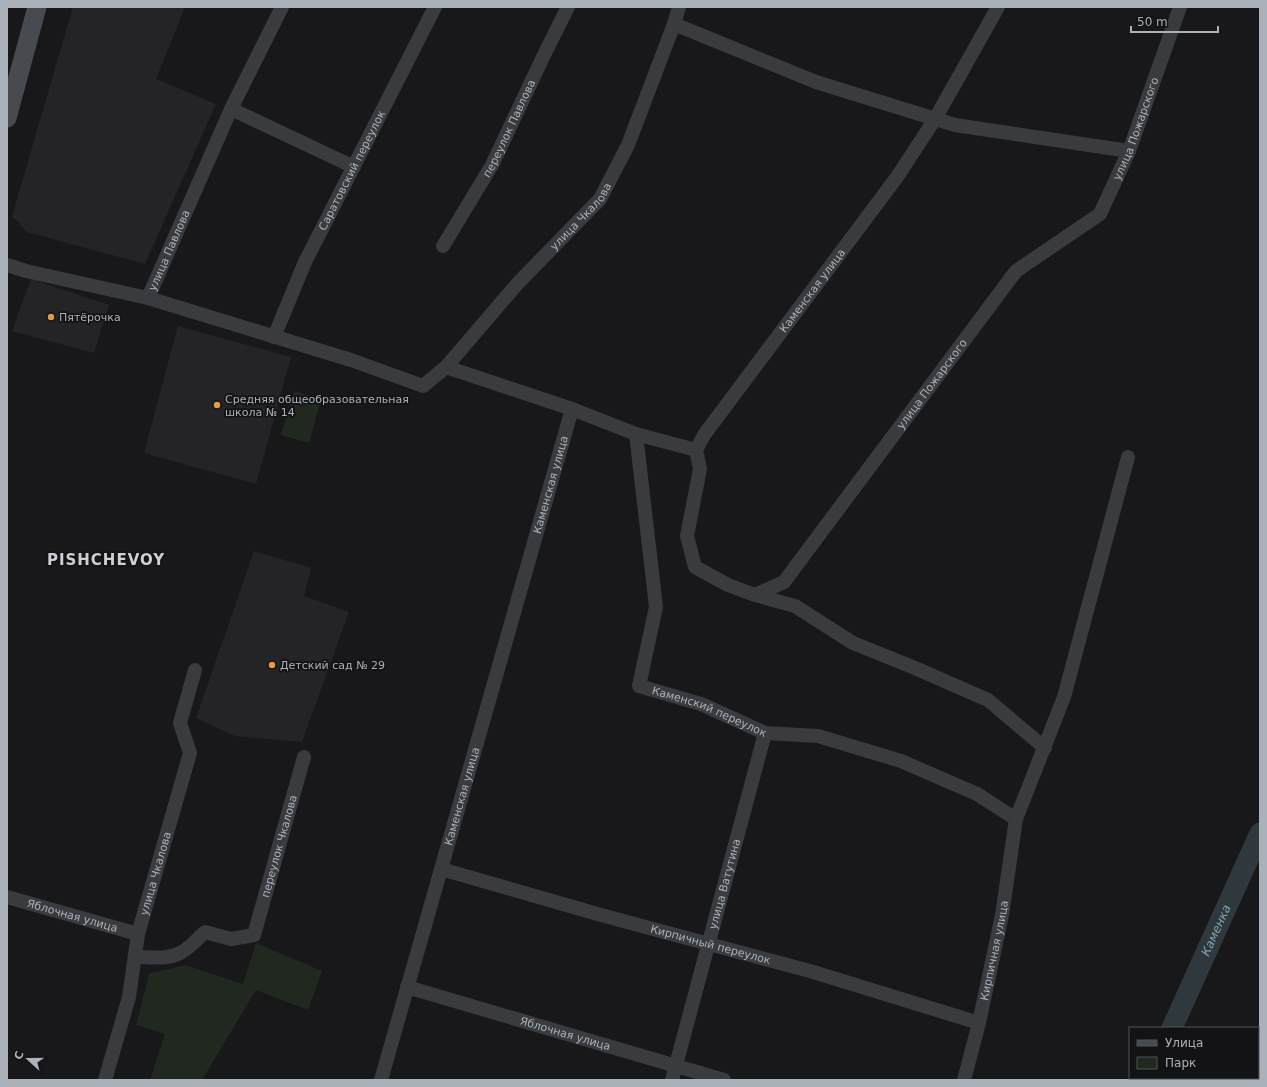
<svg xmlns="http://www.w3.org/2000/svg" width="1267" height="1087" font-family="'DejaVu Sans',sans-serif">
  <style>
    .built { fill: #242427 }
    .green { fill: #202820 }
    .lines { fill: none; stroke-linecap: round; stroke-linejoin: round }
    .river { stroke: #2f383d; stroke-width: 21 }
    .street { stroke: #393b3f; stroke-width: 14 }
    .secondary { stroke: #474a4e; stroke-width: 19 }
    .poi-dot { fill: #e59b45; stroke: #131315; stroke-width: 1.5 }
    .labels { text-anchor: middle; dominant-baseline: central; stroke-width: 3.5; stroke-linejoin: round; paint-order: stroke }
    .street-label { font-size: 11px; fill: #abb1b9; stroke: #131315 }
    .poi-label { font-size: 11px; fill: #abb1b9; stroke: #131315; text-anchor: start }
    .water-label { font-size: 12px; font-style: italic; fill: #85a2b1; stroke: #131315 }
    .district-label { font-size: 15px; font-weight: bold; letter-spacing: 1px; fill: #cccfd5; stroke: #131315 }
  </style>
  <rect width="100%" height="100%" fill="#18181a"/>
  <!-- built -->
  <g class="built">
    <polygon points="73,7 185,7 156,79 216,104 145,264 27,232 12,216"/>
    <polygon points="31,279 109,305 94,353 12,331"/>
    <polygon points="178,326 291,357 256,484 144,453"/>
    <polygon points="254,551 311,568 304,596 349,612 302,742 235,736 196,718"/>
  </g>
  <!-- green -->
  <g class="green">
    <polygon points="294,391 321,399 309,443 281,435"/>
    <polygon points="256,943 322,971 308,1010 256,990 202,1080 150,1080 165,1034 136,1025 149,974 185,965 243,984"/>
  </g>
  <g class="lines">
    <!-- river -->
    <g class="river">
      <path id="s1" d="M 1172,1028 L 1260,833"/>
      <polyline points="1151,1080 1151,1078"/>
    </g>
    <!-- street -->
    <g class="street">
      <polyline points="674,24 816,82 955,125 1129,151"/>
      <polyline points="231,109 354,167"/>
      <path id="s2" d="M 443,246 L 492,165 L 544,55 L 568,7"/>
      <path id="s3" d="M 7,265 L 26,271 L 148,298 L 351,360 L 423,386 L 446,367 L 518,283 L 600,199 L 628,145 L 674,24 L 679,7"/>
      <path id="s4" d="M 148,298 L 231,109 L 282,7"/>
      <path id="s5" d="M 274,337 L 305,262 L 435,7"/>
      <polyline points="446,367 572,409"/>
      <path id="s6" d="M 636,434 L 656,607 L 639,686 L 701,704 L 765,733 L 818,736 L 901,761 L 977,794 L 1016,819"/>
      <path id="s7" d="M 696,450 L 700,469 L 687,536 L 695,567 L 728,585 L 755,595 L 784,582 L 1016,271 L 1100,214 L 1129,151 L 1180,7"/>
      <polyline points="755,595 795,606 853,643 915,668 988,700 1045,748"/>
      <path id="s8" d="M 441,869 L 601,915 L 810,971 L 979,1023"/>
      <path id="s9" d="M 7,897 L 138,934"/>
      <path id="s10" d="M 136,957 C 150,957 167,960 180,953 C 189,949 197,939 205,932 L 231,939 L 254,935 L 304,757"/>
      <path id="s11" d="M 407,987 L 724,1080"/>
      <path id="s12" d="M 105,1080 L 129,997 L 138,934 L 190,753 L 180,723 L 195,670"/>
      <path id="s13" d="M 381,1080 L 572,409 L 636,434 L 696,450 L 704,435 L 897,177 L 935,119 L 998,7"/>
      <path id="s14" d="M 672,1080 L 765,733"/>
      <path id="s15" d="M 964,1080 L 979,1023 L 1002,915 L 1016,819 L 1064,697 L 1128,457"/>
    </g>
    <!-- secondary -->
    <polyline class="secondary" points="7,118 37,7"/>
  </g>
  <!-- markers -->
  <g class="poi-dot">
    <circle cx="51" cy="317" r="4"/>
    <circle cx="217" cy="405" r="4"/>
    <circle cx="272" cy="665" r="4"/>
  </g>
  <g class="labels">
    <!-- street labels -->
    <g class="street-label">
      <text stroke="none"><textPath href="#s2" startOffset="135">переулок Павлова</textPath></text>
      <text stroke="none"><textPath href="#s7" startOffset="800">улица Пожарского</textPath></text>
      <text stroke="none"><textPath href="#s5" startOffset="184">Саратовский переулок</textPath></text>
      <text stroke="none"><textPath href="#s3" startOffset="666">улица Чкалова</textPath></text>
      <text stroke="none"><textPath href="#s4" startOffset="52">улица Павлова</textPath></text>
      <text stroke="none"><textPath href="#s13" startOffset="1026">Каменская улица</textPath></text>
      <text stroke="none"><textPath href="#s7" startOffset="465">улица Пожарского</textPath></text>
      <text stroke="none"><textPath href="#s13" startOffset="619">Каменская улица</textPath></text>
      <text stroke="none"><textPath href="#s6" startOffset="330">Каменский переулок</textPath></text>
      <text stroke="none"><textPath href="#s13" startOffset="295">Каменская улица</textPath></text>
      <text stroke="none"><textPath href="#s10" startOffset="220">переулок Чкалова</textPath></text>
      <text stroke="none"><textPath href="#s12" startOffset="213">улица Чкалова</textPath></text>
      <text stroke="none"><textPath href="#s14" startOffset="203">улица Ватутина</textPath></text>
      <text stroke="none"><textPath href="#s9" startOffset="68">Яблочная улица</textPath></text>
      <text stroke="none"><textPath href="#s8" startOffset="280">Кирпичный переулок</textPath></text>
      <text stroke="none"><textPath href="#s15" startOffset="133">Кирпичная улица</textPath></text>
      <text stroke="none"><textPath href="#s11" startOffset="165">Яблочная улица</textPath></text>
    </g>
    <!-- poi labels -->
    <g class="poi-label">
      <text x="59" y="317">Пятёрочка</text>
      <text x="225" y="399">Средняя общеобразовательная<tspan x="225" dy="13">школа № 14</tspan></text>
      <text x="280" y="665">Детский сад № 29</text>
    </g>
    <!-- water labels -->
    <g class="water-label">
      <text stroke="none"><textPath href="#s1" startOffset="107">Каменка</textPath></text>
    </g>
    <!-- district labels -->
    <g class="district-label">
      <text x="106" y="560">PISHCHEVOY</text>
    </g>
  </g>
  <!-- border -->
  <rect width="1267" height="1087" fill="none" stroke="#abb1b9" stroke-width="16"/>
  <!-- legend -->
  <rect x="1129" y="1027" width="130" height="52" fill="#131315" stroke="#505257"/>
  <rect x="1137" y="1040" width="20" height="6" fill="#474a4e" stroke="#505257"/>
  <text x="1165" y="1047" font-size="12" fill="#abb1b9">Улица</text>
  <rect x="1137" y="1057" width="20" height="12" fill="#202820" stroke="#505257"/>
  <text x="1165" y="1067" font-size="12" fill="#abb1b9">Парк</text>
  <!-- north arrow -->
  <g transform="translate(28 1059) rotate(291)" stroke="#131315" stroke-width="3" paint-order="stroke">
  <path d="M0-3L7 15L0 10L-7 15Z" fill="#abb1b9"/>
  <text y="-6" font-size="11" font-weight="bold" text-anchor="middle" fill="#abb1b9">С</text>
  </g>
  <!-- scale -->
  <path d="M1131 26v6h87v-6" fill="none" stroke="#abb1b9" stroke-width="2"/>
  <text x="1137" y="26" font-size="12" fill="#abb1b9" stroke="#131315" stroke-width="3" paint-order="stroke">50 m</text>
</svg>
